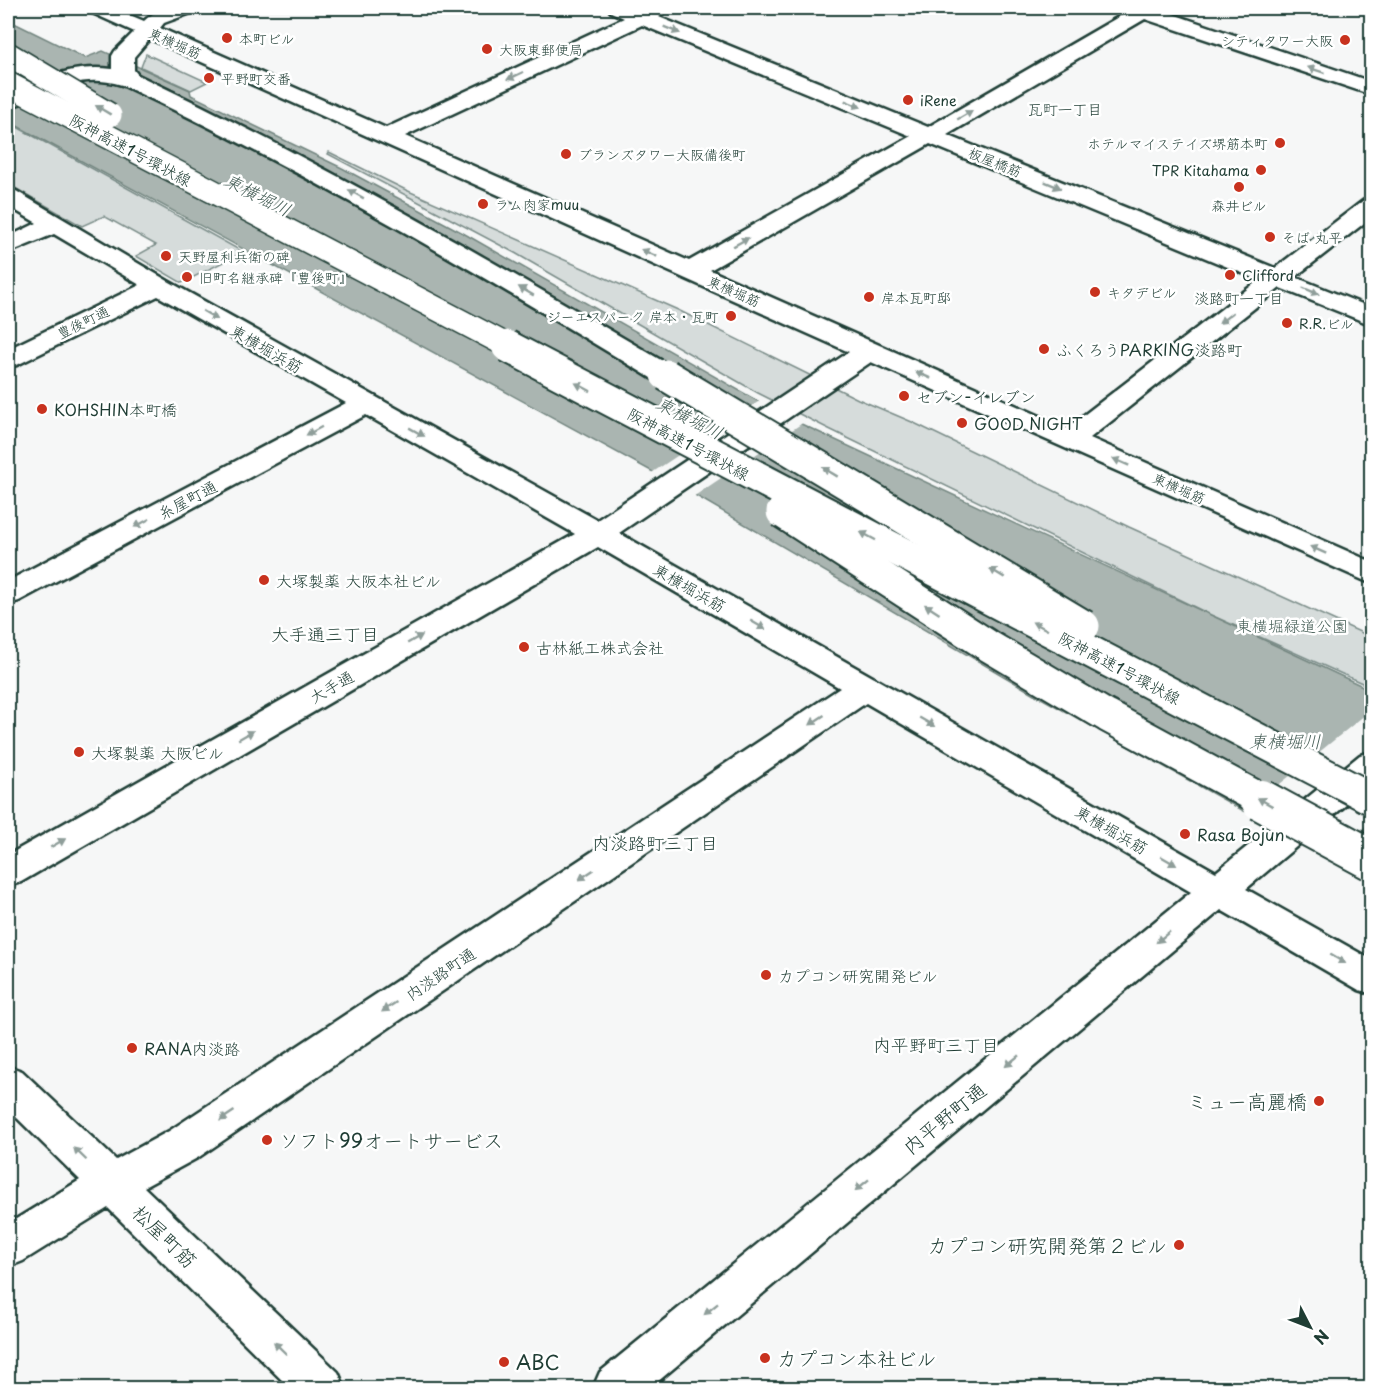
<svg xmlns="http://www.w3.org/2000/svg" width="1379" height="1396" font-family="'Playpen Sans','Klee One',sans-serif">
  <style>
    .green { fill: #d6dcdb; stroke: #7a8c88; stroke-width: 1.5 }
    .water { fill: #aab5b1; stroke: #72857f; stroke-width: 1.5 }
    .pier { fill: #f6f7f7 }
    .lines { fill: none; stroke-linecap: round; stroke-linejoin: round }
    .minor-casing { stroke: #1f3d34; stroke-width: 5 }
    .highway-casing { stroke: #1f3d34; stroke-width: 5 }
    .minor { fill: #fff; fill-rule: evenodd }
    .highway { fill: #fff; fill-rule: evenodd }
    .highway-bridge-far2-casing { stroke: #1f3d34; stroke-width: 26; stroke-linecap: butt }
    .highway-bridge-far1-casing { stroke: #1f3d34; stroke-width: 35; stroke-linecap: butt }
    .highway-bridge-casing { stroke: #1f3d34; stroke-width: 44; stroke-linecap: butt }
    .highway-bridge-far2 { stroke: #fff; stroke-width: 23 }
    .highway-bridge-far1 { stroke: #fff; stroke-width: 31 }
    .highway-bridge { stroke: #fff; stroke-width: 40 }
    .oneway { fill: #8f9e9a }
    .poi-dot { fill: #c8321e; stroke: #fff; stroke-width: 2 }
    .labels { text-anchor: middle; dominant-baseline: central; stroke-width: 5; stroke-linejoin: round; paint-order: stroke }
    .far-poi-label { font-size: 14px; fill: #1f3d34; stroke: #fff; text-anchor: start }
    .far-street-label { font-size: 14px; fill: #1f3d34; stroke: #fff }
    .far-neighbourhood-label { font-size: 15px; fill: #1f3d34; stroke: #fff }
    .street-label { font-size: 16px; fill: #1f3d34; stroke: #fff }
    .poi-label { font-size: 16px; fill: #1f3d34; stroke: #fff; text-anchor: start }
    .park-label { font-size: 16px; fill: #445d55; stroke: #fff }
    .water-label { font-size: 18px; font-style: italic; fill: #49615a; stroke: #fff }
    .neighbourhood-label { font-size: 18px; fill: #1f3d34; stroke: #fff }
    .near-poi-label { font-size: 20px; fill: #1f3d34; stroke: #fff; text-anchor: start }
    .near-street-label { font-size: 20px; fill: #1f3d34; stroke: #fff }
  </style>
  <rect width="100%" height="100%" fill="#f6f7f7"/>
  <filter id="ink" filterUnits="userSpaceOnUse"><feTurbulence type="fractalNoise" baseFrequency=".0167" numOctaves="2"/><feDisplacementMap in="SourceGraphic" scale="12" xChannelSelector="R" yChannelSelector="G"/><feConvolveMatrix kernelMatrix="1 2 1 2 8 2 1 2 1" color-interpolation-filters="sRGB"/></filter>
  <g filter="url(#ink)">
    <!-- green -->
    <g class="green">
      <polygon points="146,54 207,82 191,90 141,67"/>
      <polygon points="8,122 243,252 182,283 136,256 156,245 104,216 82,226 8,184"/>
      <polygon points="329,152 406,190 678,310 858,399 912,422 1129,527 1371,637 1371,687 1211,615 825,427 758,393 515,253 328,154"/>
    </g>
    <!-- water -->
    <polygon class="water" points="8,20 85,58 103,51 190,90 191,95 342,168 463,233 782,415 1371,690 1371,882 1034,694 688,491 8,121"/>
    <!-- pier -->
    <g class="pier">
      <polygon points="761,400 804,422 693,497 650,474"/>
      <polygon points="1371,710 1371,821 1326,860 1243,814"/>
    </g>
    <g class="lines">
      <!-- minor casing -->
      <g class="minor-casing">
        <path id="minor" d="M 87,8 L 113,8 L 144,21 C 158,6 178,8 197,8 L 194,12 L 164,23 L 160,28 L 386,128 L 624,18 L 611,12 L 608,8 L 635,8 L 641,10 L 647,8 L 661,8 L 664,12 L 659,17 L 928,127 L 1127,12 L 1124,8 L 1159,8 L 1158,9 L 1372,82 L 1372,95 L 1145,19 L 947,135 L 1275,268 L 1364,200 L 1372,198 L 1372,217 L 1295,277 L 1372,308 L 1372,325 L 1280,288 L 1090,438 L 1372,562 L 1372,584 L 871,362 L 619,533 L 1216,872 L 1360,755 L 1372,752 L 1372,783 L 1246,889 L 1372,960 L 1372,994 L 1359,990 L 1221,910 L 650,1388 L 593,1388 L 600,1372 L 1191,892 L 866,703 L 199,1157 L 144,1187 L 338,1372 L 345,1388 L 290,1388 L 108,1208 L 23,1261 L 8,1267 L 8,1224 L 80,1180 L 8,1109 L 8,1066 L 22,1071 L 116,1160 L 169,1131 L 840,688 L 598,547 L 21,882 L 8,886 L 8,855 L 575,534 L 366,415 L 19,601 L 8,604 L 8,581 L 346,403 L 158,296 L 17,365 L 8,367 L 8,349 L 140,285 L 54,234 L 8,253 L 8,237 L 37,223 L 8,206 L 8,189 L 16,191 L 168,281 L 597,520 L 849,352 L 90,12 ZM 642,25 L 911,136 L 689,261 L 405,136 ZM 930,144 L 1259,280 L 1067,428 L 710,270 Z"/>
      </g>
      <!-- highway casing -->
      <g class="highway-casing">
        <path id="highway" d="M 147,24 L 154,26 L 157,30 L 134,57 L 134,70 L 138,75 C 323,163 500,265 676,369 L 680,375 L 676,381 L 666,383 L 656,381 C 482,275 307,172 122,85 C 71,70 52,98 8,107 L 8,92 C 42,78 74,64 112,69 L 112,56 L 115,51 L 140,26 Z"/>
      </g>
      <!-- minor -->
      <use href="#minor" class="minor"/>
      <!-- highway -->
      <use href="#highway" class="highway"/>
      <!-- highway-bridge-far2 casing -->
      <g class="highway-bridge-far2-casing">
        <g id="highway-bridge-far2">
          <polyline points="8,54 110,115"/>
          <polyline points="8,84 510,347"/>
        </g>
      </g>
      <!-- highway-bridge-far1 casing -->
      <g class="highway-bridge-far1-casing">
        <g id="highway-bridge-far1">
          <polyline points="507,346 1372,799"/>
          <polyline points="666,375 1084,626"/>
          <polyline points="782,512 987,645 1107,716 1264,801"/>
        </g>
      </g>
      <!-- highway-bridge casing -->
      <g class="highway-bridge-casing">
        <polyline id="highway-bridge" points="1261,800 1372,860"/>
      </g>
      <!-- highway-bridge-far2 -->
      <use href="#highway-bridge-far2" class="highway-bridge-far2"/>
      <!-- highway-bridge-far1 -->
      <use href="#highway-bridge-far1" class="highway-bridge-far1"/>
      <!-- highway-bridge -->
      <use href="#highway-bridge" class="highway-bridge"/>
    </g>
    <!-- one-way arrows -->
    <defs><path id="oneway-solid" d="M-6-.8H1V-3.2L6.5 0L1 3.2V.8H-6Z" transform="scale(1.5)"/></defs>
    <g class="oneway">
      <use href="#oneway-solid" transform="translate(672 30) rotate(22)"/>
      <use href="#oneway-solid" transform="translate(1316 70) rotate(-161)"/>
      <use href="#oneway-solid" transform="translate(515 76) rotate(155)"/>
      <use href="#oneway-solid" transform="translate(853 104) rotate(22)"/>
      <use href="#oneway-solid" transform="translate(103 110) rotate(-149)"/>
      <use href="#oneway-solid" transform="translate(965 115) rotate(-30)"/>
      <use href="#oneway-solid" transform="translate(1053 185) rotate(22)"/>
      <use href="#oneway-solid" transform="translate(356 194) rotate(-151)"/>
      <use href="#oneway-solid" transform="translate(741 242) rotate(-29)"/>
      <use href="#oneway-solid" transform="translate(649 253) rotate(-156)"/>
      <use href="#oneway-solid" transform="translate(526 291) rotate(-150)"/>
      <use href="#oneway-solid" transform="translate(1311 291) rotate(23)"/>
      <use href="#oneway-solid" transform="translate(210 315) rotate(30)"/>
      <use href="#oneway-solid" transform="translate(1226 318) rotate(142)"/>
      <use href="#oneway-solid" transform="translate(923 375) rotate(-156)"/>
      <use href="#oneway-solid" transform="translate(583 387) rotate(-152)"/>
      <use href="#oneway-solid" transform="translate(314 431) rotate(152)"/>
      <use href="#oneway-solid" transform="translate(417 432) rotate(29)"/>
      <use href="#oneway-solid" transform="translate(1121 462) rotate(-156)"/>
      <use href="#oneway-solid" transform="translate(830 472) rotate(-149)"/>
      <use href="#oneway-solid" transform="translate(142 523) rotate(152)"/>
      <use href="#oneway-solid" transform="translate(868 536) rotate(-152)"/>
      <use href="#oneway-solid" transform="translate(1318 550) rotate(-156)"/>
      <use href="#oneway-solid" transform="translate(997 573) rotate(-149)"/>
      <use href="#oneway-solid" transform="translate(932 609) rotate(-147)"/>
      <use href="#oneway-solid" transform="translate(758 625) rotate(30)"/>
      <use href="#oneway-solid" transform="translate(1040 626) rotate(-152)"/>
      <use href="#oneway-solid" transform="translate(415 639) rotate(-30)"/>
      <use href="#oneway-solid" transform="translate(817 720) rotate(146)"/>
      <use href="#oneway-solid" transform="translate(927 722) rotate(30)"/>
      <use href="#oneway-solid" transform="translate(246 735) rotate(-30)"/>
      <use href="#oneway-solid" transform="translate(1265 802) rotate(-151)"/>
      <use href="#oneway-solid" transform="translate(58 843) rotate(-30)"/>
      <use href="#oneway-solid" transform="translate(1169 861) rotate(30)"/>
      <use href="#oneway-solid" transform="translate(586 875) rotate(146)"/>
      <use href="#oneway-solid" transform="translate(1163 937) rotate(141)"/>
      <use href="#oneway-solid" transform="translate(1338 959) rotate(30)"/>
      <use href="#oneway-solid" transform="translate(389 1007) rotate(146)"/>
      <use href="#oneway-solid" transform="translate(1012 1061) rotate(141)"/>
      <use href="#oneway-solid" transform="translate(227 1116) rotate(146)"/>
      <use href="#oneway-solid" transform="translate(80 1154) rotate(-136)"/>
      <use href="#oneway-solid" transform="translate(862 1185) rotate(141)"/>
      <use href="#oneway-solid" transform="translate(711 1309) rotate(141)"/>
      <use href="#oneway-solid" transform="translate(280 1348) rotate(-136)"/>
    </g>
  </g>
  <!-- markers -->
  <g class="poi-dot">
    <circle cx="227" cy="38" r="6"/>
    <circle cx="1345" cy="40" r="6"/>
    <circle cx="487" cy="49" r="6"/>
    <circle cx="209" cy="78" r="6"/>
    <circle cx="908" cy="100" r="6"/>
    <circle cx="1280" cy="143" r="6"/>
    <circle cx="566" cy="154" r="6"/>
    <circle cx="1261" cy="170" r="6"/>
    <circle cx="1239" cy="187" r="6"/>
    <circle cx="483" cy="204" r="6"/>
    <circle cx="1270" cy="237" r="6"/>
    <circle cx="166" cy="256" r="6"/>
    <circle cx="1230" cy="275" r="6"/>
    <circle cx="187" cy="277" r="6"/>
    <circle cx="1095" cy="292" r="6"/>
    <circle cx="869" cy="297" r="6"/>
    <circle cx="731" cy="316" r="6"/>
    <circle cx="1287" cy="323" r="6"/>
    <circle cx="1044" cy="349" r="6"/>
    <circle cx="904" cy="396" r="6"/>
    <circle cx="42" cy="409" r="6"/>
    <circle cx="962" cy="423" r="6"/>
    <circle cx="264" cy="580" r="6"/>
    <circle cx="524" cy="647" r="6"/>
    <circle cx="79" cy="752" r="6"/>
    <circle cx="1185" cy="834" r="6"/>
    <circle cx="766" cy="975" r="6"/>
    <circle cx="132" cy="1048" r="6"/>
    <circle cx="1319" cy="1101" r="6"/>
    <circle cx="267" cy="1140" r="6"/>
    <circle cx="1179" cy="1245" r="6"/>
    <circle cx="765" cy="1358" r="6"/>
    <circle cx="504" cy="1362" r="6"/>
  </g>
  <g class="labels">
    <!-- far-poi labels -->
    <g class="far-poi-label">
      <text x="239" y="38">本町ビル</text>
      <text x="1333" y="40" text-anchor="end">シティタワー大阪</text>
      <text x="499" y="49">大阪東郵便局</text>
      <text x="221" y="78">平野町交番</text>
      <text x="920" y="100">iRene</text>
      <text x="1268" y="143" text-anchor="end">ホテルマイステイズ堺筋本町</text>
      <text x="578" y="154">ブランズタワー大阪備後町</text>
      <text x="1249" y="170" text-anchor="end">TPR Kitahama</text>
      <text x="495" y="204">ラム肉家muu</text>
      <text x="1239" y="205" text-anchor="middle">森井ビル</text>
      <text x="1282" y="237">そば 丸平</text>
      <text x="178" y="256">天野屋利兵衛の碑</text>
      <text x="1242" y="275">Clifford</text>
      <text x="199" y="277">旧町名継承碑『豊後町』</text>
      <text x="1107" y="292">キタデビル</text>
      <text x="881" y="297">岸本瓦町邸</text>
      <text x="719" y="316" text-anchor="end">ジーエスパーク 岸本・瓦町</text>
      <text x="1299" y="323">R.R.ビル</text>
    </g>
    <!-- far-street labels -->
    <g class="far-street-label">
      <text transform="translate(175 43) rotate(24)">東横堀筋</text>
      <text transform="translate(995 162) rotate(22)">板屋橋筋</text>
      <text transform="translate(734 291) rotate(24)">東横堀筋</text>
      <text transform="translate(83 322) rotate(-26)">豊後町通</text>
      <text transform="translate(1179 488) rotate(24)">東横堀筋</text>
    </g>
    <!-- far-neighbourhood labels -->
    <g class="far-neighbourhood-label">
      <text x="1065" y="108">瓦町一丁目</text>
      <text x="1239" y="297">淡路町一丁目</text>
    </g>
    <!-- street labels -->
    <g class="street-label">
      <text transform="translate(131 149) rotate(28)">阪神高速1号環状線</text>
      <text transform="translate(267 348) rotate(30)">東横堀浜筋</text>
      <text transform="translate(689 443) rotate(28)">阪神高速1号環状線</text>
      <text transform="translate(187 499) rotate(-28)">糸屋町通</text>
      <text transform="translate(690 587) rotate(30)">東横堀浜筋</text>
      <text transform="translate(1120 667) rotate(28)">阪神高速1号環状線</text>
      <text transform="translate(331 686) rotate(-30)">大手通</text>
      <text transform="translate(1112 829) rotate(30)">東横堀浜筋</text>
      <text transform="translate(440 973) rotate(-34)">内淡路町通</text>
    </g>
    <!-- poi labels -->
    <g class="poi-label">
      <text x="1056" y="349">ふくろうPARKING淡路町</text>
      <text x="916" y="396">セブン-イレブン</text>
      <text x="54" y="409">KOHSHIN本町橋</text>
      <text x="974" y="423">GOOD NIGHT</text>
      <text x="276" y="580">大塚製薬 大阪本社ビル</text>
      <text x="536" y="647">古林紙工株式会社</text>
      <text x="91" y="752">大塚製薬 大阪ビル</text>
      <text x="1197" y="834">Rasa Bojun</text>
      <text x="778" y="975">カプコン研究開発ビル</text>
      <text x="144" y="1048">RANA内淡路</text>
    </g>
    <!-- park labels -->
    <g class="park-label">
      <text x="1292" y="625">東横堀緑道公園</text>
    </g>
    <!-- water labels -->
    <g class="water-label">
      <text transform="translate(258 194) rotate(27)">東横堀川</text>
      <text transform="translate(690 417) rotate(27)">東横堀川</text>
      <text x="1285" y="740">東横堀川</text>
    </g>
    <!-- neighbourhood labels -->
    <g class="neighbourhood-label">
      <text x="325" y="633">大手通三丁目</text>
      <text x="655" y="842">内淡路町三丁目</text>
      <text x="936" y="1044">内平野町三丁目</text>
    </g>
    <!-- near-poi labels -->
    <g class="near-poi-label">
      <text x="1307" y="1101" text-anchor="end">ミュー高麗橋</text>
      <text x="279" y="1140">ソフト99オートサービス</text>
      <text x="1167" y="1245" text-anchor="end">カプコン研究開発第２ビル</text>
      <text x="777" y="1358">カプコン本社ビル</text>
      <text x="516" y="1362">ABC</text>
    </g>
    <!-- near-street labels -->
    <g class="near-street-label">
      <text transform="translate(944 1118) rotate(-39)">内平野町通</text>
      <text transform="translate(165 1236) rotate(44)">松屋町筋</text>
    </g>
  </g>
  <!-- margin -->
  <rect width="1379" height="1396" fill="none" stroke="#fff" stroke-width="30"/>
  <rect x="15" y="15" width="1349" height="1366" fill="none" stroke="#1f3d34" stroke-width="2" filter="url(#ink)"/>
  <!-- north arrow -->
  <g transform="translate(1310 1327) rotate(132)" stroke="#ffffff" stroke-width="4.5" paint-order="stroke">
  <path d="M0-4.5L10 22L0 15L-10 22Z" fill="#1f3d34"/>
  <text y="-9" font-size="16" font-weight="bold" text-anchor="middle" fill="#1f3d34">N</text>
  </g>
</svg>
